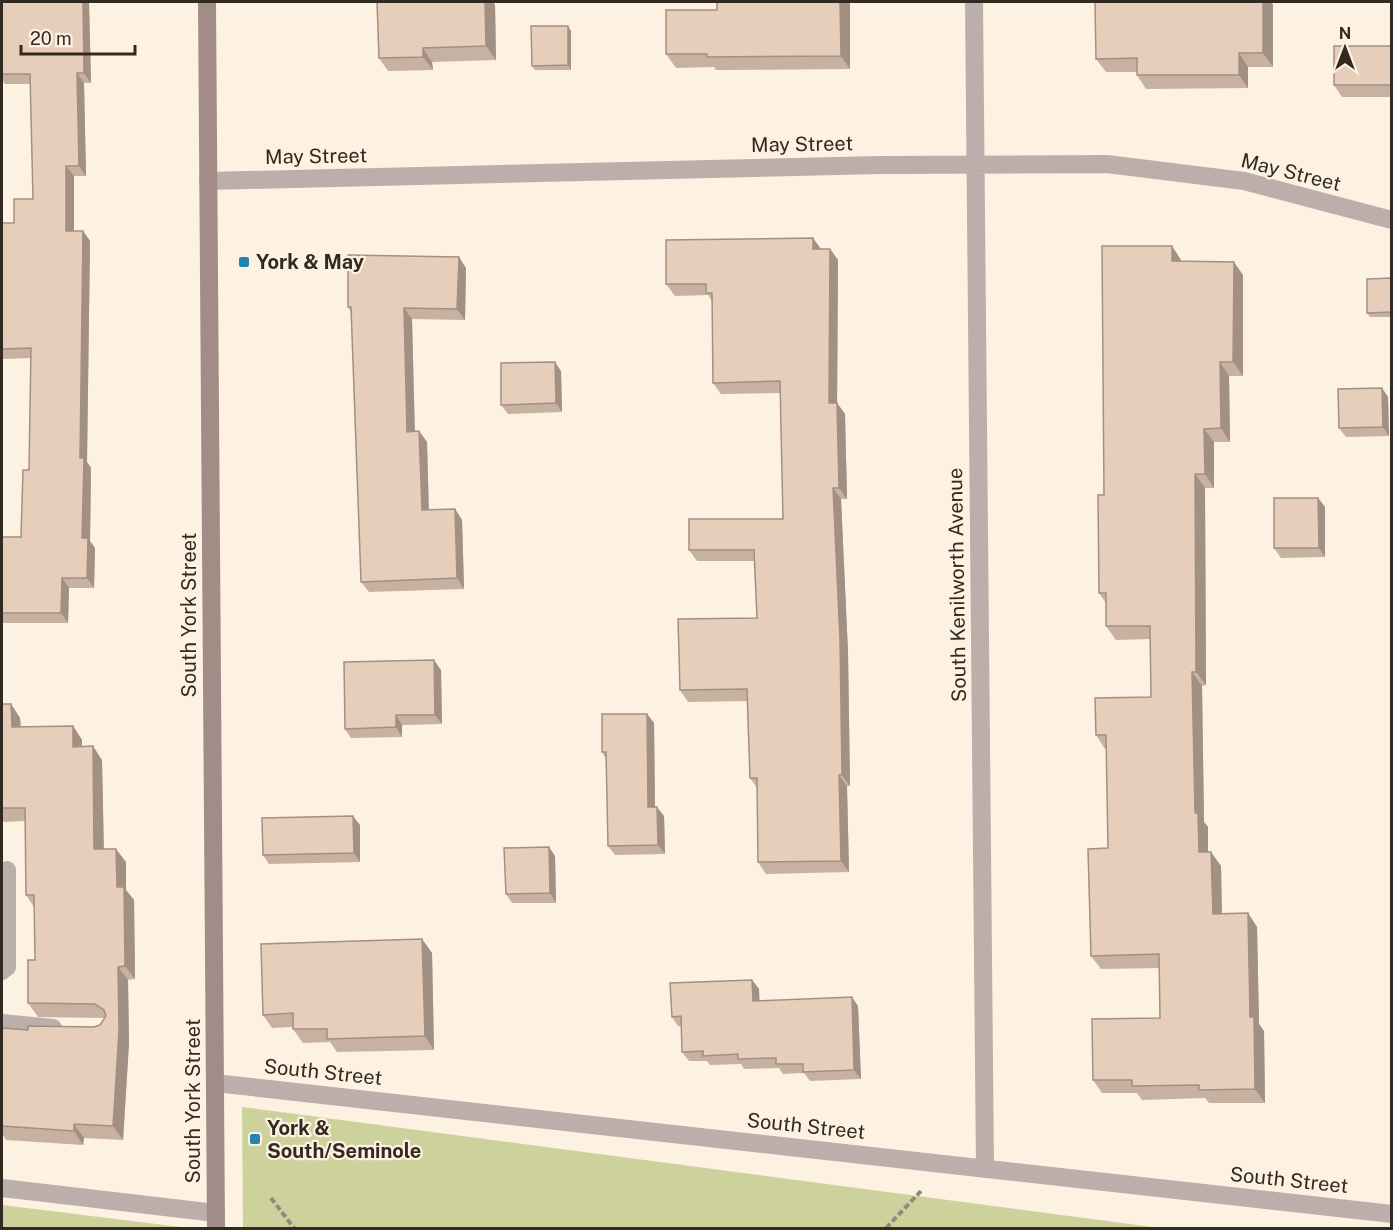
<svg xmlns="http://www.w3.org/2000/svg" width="1393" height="1230" font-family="'Public Sans',sans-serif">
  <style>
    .green { fill: #cdd29c }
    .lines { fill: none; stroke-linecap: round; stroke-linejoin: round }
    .path { stroke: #93897d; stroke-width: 4; stroke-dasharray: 6 3; stroke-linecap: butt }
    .service { stroke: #bcaeaa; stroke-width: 18 }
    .minor { stroke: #bcaeaa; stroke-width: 18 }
    .secondary { stroke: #a18c87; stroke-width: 18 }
    .wall { fill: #c7b1a0 }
    .shaded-wall { fill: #a29082 }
    .building { fill: #e7ceba; stroke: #a29082; stroke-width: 1.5 }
    .poi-dot { fill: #2185af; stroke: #fdf1e2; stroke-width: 2 }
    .labels { text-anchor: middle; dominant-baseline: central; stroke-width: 4.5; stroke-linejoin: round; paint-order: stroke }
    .street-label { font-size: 20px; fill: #322a21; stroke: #fdf1e2 }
    .poi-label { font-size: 20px; font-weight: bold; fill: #322a21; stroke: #fdf1e2; text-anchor: start }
  </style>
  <rect width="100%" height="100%" fill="#fdf1e2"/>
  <path class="green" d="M 242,1107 L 1160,1228 L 243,1228 Z
    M 2,1205 L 189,1228 L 191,1228 L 2,1228 Z"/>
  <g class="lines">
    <path class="path" d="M 271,1198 L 294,1228
      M 886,1228 L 921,1191"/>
    <path class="service" d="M 2,971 L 7,967 L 7,870
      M 2,1023 L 53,1028"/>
    <path class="minor" d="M 974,2 L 985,1169
      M 208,181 L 881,165 L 1107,164 L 1244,181 L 1392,220
      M 215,1083 L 1392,1214
      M 2,1188 L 216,1213"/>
    <path class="secondary" d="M 207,2 L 216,1228"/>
  </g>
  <path class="wall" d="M 2,2 L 89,2 L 91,83 L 84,83 L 86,176 L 74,176 L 74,231 L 83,231 L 90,241 L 87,462 L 91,468 L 90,541 L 95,548 L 94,588 L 69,588 L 68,623 L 2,623 L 2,537 L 21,537 L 29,470 L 31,358 L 2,359 L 2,223 L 14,223 L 33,199 L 30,84 L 5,84 L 2,80 Z
    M 377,2 L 493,2 L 495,5 L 496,60 L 432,62 L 433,70 L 388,71 L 379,58 Z
    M 717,2 L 850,2 L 850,69 L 716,70 L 714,67 L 676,68 L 666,54 L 717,10 Z
    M 1095,2 L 1271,2 L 1273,5 L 1273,67 L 1248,67 L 1248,88 L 1146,89 L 1137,75 L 1137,72 L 1106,72 L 1096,59 Z
    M 571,31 L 571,70 L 535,70 L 532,66 Z
    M 1392,46 L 1392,97 L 1342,97 L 1334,85 Z
    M 1172,246 L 1181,261 L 1243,275 L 1243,376 L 1229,376 L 1230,442 L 1214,442 L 1214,488 L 1205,488 L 1206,685 L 1202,686 L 1204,822 L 1208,827 L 1208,852 L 1221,866 L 1222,914 L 1248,913 L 1257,927 L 1259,1024 L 1264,1031 L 1265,1103 L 1209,1103 L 1205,1098 L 1142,1100 L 1137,1093 L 1102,1093 L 1093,1080 L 1160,1018 L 1159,968 L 1101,969 L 1091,956 L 1108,848 L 1106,749 L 1105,749 L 1096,735 L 1151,697 L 1150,639 L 1116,640 L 1106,626 L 1106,603 L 1099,593 L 1104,495 Z
    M 821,249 L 830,249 L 838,260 L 837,403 L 845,414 L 847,499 L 841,499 L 848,652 L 850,786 L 847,786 L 849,872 L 766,874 L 758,862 L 757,788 L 750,778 L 747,701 L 688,702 L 680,690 L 757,618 L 755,561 L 697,561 L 689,550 L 783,519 L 780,393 L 721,394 L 713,383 L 712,301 L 708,295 L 675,296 L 666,284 Z
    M 466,268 L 465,320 L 412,319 L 415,432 L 419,431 L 427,442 L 429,510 L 455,509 L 462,520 L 464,589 L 369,592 L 361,582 L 351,312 L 348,307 Z
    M 1392,278 L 1392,317 L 1370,317 L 1367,313 Z
    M 561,371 L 562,412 L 508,414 L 501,405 Z
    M 1382,388 L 1388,397 L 1389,436 L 1346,437 L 1339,428 Z
    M 1318,498 L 1325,507 L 1325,557 L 1281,558 L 1274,548 Z
    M 441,670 L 442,724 L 402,725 L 402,737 L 351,738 L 345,729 Z
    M 2,704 L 11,704 L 20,718 L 21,727 L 73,726 L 82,740 L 82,746 L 102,760 L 104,849 L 126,862 L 126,890 L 134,900 L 135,979 L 128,980 L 129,1043 L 123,1140 L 84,1138 L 83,1145 L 6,1140 L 2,1133 L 2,1028 L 28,1030 L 94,1027 L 100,1025 L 105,1018 L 38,1017 L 28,1003 L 35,960 L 34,907 L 26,895 L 25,821 L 4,822 L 2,818 Z
    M 647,714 L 654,723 L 655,807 L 664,816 L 665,854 L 615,855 L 608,846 L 606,759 L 602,752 Z
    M 360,825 L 360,862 L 269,864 L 263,855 Z
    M 555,856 L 556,903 L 512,903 L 506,894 Z
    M 422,939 L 432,953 L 434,1050 L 337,1052 L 330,1042 L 303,1043 L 293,1029 L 293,1027 L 272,1028 L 263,1015 Z
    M 752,980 L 759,989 L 759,1000 L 858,1006 L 861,1079 L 810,1081 L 804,1073 L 783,1074 L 779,1068 L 744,1069 L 741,1064 L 710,1065 L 707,1061 L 689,1061 L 682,1052 L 681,1026 L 678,1026 L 672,1017 Z"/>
  <path class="shaded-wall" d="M 83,2 L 89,2 L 91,83 L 84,73 Z
    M 485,2 L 493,2 L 495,5 L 496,60 L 486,46 Z
    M 840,2 L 850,2 L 850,69 L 841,56 Z
    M 1263,2 L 1271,2 L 1273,5 L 1273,67 L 1263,53 Z
    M 568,26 L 571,31 L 571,70 L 568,65 Z
    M 423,48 L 432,62 L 433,70 L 423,57 Z
    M 1239,53 L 1248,67 L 1248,88 L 1239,75 Z
    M 77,73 L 84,83 L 86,176 L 79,166 Z
    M 66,166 L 74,176 L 74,241 L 66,231 Z
    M 83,231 L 90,241 L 87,462 L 91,468 L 90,541 L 95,548 L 94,588 L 87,578 L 82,538 L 80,458 Z
    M 813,238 L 821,249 L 813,249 Z
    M 1172,246 L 1181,260 L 1181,274 L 1172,261 Z
    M 830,249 L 838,260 L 837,415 L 829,403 Z
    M 459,257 L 466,268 L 465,320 L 457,309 Z
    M 1234,262 L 1243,275 L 1243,376 L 1233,362 Z
    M 404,308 L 412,319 L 415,443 L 407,432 Z
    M 555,362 L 561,371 L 562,412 L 556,403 Z
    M 1220,362 L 1229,376 L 1230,442 L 1221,428 Z
    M 1382,388 L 1388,397 L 1389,436 L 1383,427 Z
    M 837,403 L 845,414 L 847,499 L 839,488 Z
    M 1204,429 L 1214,442 L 1214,488 L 1205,474 Z
    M 419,431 L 427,442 L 429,521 L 422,510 Z
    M 1195,474 L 1205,488 L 1206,685 L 1196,672 Z
    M 833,488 L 841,499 L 848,652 L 850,786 L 842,775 Z
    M 1318,498 L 1325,507 L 1325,557 L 1319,548 Z
    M 455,509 L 462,520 L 464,589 L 457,578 Z
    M 62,578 L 69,588 L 68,623 L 61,613 Z
    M 434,660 L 441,670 L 442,724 L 435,715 Z
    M 1192,672 L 1202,686 L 1204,822 L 1208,827 L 1208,866 L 1199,852 L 1195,813 Z
    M 11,704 L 20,718 L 21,741 L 12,727 Z
    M 647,714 L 654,723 L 655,816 L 648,807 Z
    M 396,715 L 402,725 L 402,737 L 396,727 Z
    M 73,726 L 82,740 L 82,760 L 73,747 Z
    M 93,746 L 102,760 L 104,862 L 94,849 Z
    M 839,775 L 847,786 L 849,872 L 841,861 Z
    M 657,807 L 664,816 L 665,854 L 658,845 Z
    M 353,816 L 360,825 L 360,862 L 354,853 Z
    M 549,847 L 555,856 L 556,903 L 550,893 Z
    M 116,849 L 126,862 L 126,890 L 134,900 L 135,979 L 125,966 L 117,887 Z
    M 1211,852 L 1221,866 L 1222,927 L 1213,914 Z
    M 1248,913 L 1257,927 L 1259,1024 L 1264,1031 L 1265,1103 L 1255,1089 L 1250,1017 Z
    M 422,939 L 432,953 L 434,1050 L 425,1036 Z
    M 118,967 L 128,980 L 129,1043 L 123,1140 L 113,1126 Z
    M 752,980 L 759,989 L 760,1010 L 753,1001 Z
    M 852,997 L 858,1006 L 861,1079 L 854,1070 Z
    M 74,1124 L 84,1138 L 83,1145 L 74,1131 Z"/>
  <path class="building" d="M 2,2 L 83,2 L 84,73 L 77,73 L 79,166 L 66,166 L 66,231 L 83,231 L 80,458 L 84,458 L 82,538 L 88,538 L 87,578 L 62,578 L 61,613 L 2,613 L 2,537 L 21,537 L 23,470 L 29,470 L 31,348 L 2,349 L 2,223 L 14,223 L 14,199 L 33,199 L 30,74 L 2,74 Z
    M 377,2 L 485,2 L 486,46 L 423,48 L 423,57 L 379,58 Z
    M 717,2 L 840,2 L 841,56 L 707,57 L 707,54 L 666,54 L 666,10 L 717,10 Z
    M 1095,2 L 1263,2 L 1263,53 L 1239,53 L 1239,75 L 1137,75 L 1137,58 L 1096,59 Z
    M 531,26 L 568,26 L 568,65 L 532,66 Z
    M 1334,46 L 1392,46 L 1392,85 L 1334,85 Z
    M 813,238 L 813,249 L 830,249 L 829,403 L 837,403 L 839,488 L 833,488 L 840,640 L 842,775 L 839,775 L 841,861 L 758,862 L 757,778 L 750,778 L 747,689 L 680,690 L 678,619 L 757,618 L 754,550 L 689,550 L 689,519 L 783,519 L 780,381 L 713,383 L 712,293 L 706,293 L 706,284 L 666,284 L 666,240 Z
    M 1102,246 L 1172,246 L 1172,261 L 1234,262 L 1233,362 L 1220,362 L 1221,428 L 1204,429 L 1205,474 L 1195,474 L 1196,672 L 1192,672 L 1195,813 L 1198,813 L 1199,852 L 1211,852 L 1213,914 L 1248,913 L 1250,1017 L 1254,1017 L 1255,1089 L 1199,1090 L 1199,1085 L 1132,1086 L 1132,1080 L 1093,1080 L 1092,1019 L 1160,1018 L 1159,954 L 1091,956 L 1088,849 L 1108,848 L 1106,735 L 1096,735 L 1095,698 L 1151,697 L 1150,626 L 1106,626 L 1106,593 L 1099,593 L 1098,495 L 1104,495 Z
    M 348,255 L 459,257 L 457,309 L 404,308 L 407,432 L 419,431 L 422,510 L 455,509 L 457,578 L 361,582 L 351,307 L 348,307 Z
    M 1392,278 L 1392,312 L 1367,313 L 1367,279 Z
    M 555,362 L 556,403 L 501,405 L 501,363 Z
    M 1382,388 L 1383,427 L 1339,428 L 1338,389 Z
    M 1274,498 L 1318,498 L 1319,548 L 1274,548 Z
    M 434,660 L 435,715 L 396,715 L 396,727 L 345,729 L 344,662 Z
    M 2,704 L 11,704 L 12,727 L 73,726 L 73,747 L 93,746 L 94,849 L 116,849 L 117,887 L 124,887 L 125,966 L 118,967 L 119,1030 L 113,1126 L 74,1124 L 74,1131 L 2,1126 L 2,1028 L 28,1030 L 28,1026 L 94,1027 L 100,1025 L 106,1016 L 104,1010 L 95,1004 L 28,1003 L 28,960 L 35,960 L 34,895 L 26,895 L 25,808 L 2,808 Z
    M 602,714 L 647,714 L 648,807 L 657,807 L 658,845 L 608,846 L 606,752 L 602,752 Z
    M 353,816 L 354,853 L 263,855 L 262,818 Z
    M 549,847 L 550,893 L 506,894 L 504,848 Z
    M 422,939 L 425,1036 L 327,1039 L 327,1029 L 293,1029 L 293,1013 L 263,1015 L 261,944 Z
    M 752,980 L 753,1001 L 852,997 L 854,1070 L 803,1072 L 803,1064 L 776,1064 L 776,1058 L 738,1059 L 738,1054 L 703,1056 L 703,1051 L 682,1052 L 681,1016 L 672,1017 L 670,983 Z"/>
  <g class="poi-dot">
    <rect x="238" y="256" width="12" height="12" rx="3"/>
    <rect x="249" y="1133" width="12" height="12" rx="3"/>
  </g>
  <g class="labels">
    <g class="street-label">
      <text transform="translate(802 144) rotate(-1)">May Street</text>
      <text transform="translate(316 156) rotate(-1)">May Street</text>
      <text transform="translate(1291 172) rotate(14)">May Street</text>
      <text transform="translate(957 585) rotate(-91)">South Kenilworth Avenue</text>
      <text transform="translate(189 615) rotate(-90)">South York Street</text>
      <text transform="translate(323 1072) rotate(6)">South Street</text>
      <text transform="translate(193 1101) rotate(-90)">South York Street</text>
      <text transform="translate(806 1126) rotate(6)">South Street</text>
      <text transform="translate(1289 1180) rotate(6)">South Street</text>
    </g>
    <g class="poi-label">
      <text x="256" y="262">York &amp; May</text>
      <text x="267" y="1128">York &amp;<tspan x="267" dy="23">South/Seminole</tspan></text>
    </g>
  </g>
  <rect width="1393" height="1230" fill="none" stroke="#322a21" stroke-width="6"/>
  <g transform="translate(1345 48)" stroke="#fdf1e2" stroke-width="4.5" paint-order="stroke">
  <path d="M0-4.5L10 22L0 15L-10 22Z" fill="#322a21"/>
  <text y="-9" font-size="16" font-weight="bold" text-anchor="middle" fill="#322a21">N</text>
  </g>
  <path d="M21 45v9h114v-9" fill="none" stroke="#322a21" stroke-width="3"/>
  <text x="30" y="45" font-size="18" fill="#322a21" stroke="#fdf1e2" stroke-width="4.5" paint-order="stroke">20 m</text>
</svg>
